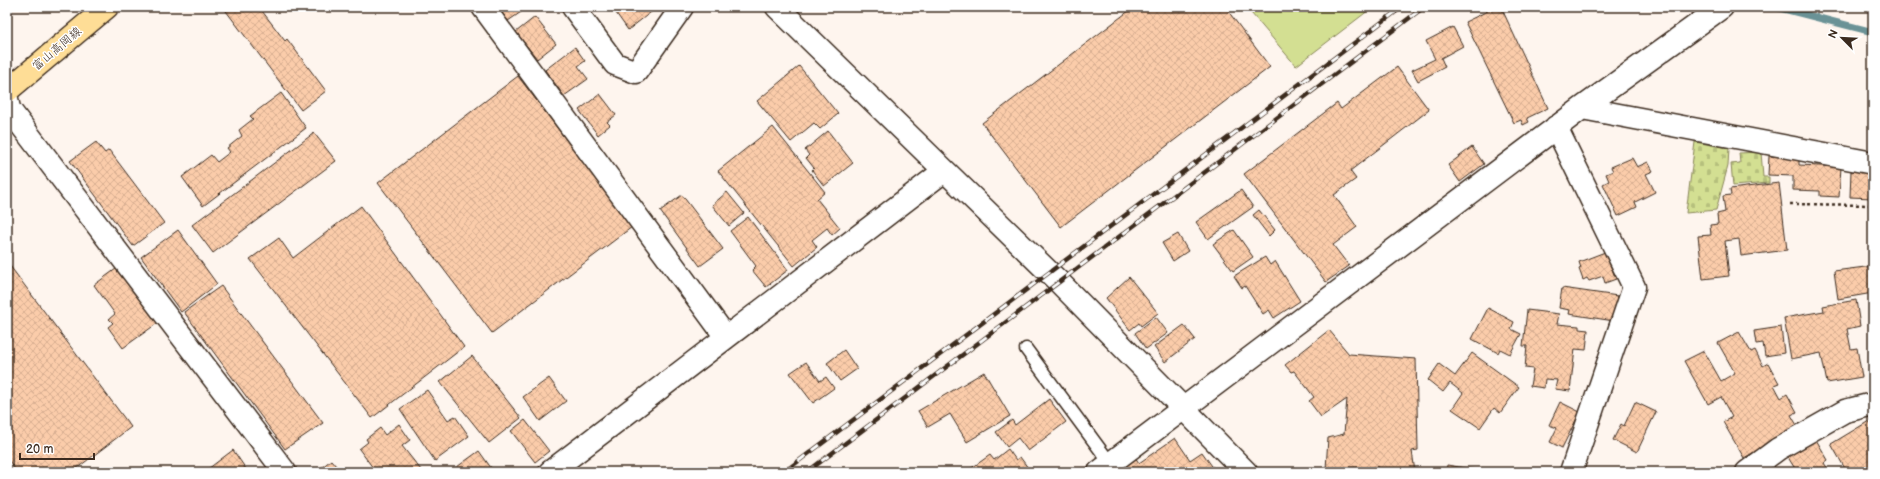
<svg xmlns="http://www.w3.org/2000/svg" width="1880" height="479" font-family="'Balsamiq Sans','Klee One',sans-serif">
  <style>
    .grass { fill: #d3df92; stroke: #878458 }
    .cemetery { fill: url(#cemetery-stones); stroke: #878458 }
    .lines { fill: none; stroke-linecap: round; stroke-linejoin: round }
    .stream { stroke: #6a9296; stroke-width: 7 }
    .building { fill: url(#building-cross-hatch); stroke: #3b2a1e }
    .lane-casing { stroke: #3b2a1e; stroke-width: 15 }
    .street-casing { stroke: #3b2a1e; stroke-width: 25 }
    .secondary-casing { stroke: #3b2a1e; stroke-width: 25 }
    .primary-casing { stroke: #3b2a1e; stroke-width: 25 }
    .path { stroke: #3b2a1e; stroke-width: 2.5; stroke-dasharray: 3 3; stroke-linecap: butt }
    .lane { stroke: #fff; stroke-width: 12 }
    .street { stroke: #fff; stroke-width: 22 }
    .secondary { stroke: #fff; stroke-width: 22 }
    .primary { stroke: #fedd96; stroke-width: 22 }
    .rail-casing { stroke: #3b2a1e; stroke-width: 4.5 }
    .rail { stroke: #fff; stroke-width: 3; stroke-dasharray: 9; stroke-linecap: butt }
    .labels { text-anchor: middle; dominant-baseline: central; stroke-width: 3; stroke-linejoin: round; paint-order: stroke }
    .street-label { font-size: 12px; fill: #3b2a1e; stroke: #fff }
  </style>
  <defs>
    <pattern id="cemetery-stones" width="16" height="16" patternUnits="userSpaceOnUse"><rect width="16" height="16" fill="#d3df92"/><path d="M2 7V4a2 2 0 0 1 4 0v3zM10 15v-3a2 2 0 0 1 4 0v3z" fill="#b6c07d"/></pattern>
    <pattern id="building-cross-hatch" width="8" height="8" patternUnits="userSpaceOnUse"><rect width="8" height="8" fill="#fbccaa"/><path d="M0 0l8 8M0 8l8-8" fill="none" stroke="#d8af92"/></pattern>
  </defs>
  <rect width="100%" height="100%" fill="#fef5ee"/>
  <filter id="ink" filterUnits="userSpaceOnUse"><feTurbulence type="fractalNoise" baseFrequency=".025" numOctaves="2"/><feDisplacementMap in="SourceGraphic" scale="8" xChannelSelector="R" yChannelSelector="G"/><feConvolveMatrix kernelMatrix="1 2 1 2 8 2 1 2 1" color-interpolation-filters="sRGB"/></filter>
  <g filter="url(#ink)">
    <path class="grass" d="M 1246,7 L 1373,7 L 1296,66 Z"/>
    <path class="cemetery" d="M 1695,142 L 1729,148 L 1728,166 L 1716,210 L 1686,213 Z
      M 1761,152 L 1763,177 L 1769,177 L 1769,183 L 1733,186 L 1731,164 L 1740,163 L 1739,153 Z"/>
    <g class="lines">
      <path class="stream" d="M 1776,7 L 1873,32"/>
    </g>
    <path class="building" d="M 223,7 L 259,7 L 285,41 L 287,39 L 326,91 L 301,110 Z
      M 498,7 L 526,7 L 527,8 L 508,21 Z
      M 624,7 L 654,7 L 655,9 L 628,30 L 616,13 Z
      M 1134,7 L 1225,7 L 1270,67 L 1061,227 L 982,123 Z
      M 1496,7 L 1501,7 L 1548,108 L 1527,118 L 1529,122 L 1523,125 L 1521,120 L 1514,123 L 1465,22 Z
      M 535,17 L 556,44 L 537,59 L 516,32 Z
      M 1453,27 L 1463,46 L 1441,58 L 1445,67 L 1418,81 L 1412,70 L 1435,59 L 1426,41 Z
      M 575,47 L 585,61 L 578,66 L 588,79 L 564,96 L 545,70 Z
      M 799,66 L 838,114 L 820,129 L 814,123 L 791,142 L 757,101 Z
      M 1397,67 L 1429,110 L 1350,171 L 1356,179 L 1334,195 L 1357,227 L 1333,245 L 1349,266 L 1326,282 L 1244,174 L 1337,103 L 1341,109 Z
      M 518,76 L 632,227 L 492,333 L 378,183 Z
      M 281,93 L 306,128 L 203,206 L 182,177 L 211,155 L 217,162 L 230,152 L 227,148 L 242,136 L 239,130 L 253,119 L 250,116 Z
      M 600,94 L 616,115 L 607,122 L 610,125 L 598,135 L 579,110 Z
      M 773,127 L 825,192 L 817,199 L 840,228 L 832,235 L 827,228 L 812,240 L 817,247 L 794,266 L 718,171 Z
      M 828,131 L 853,163 L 824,186 L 812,170 L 814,168 L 806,158 L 809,155 L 805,150 Z
      M 314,133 L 336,161 L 213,253 L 192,225 Z
      M 96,142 L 105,153 L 109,150 L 164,223 L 133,246 L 70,161 Z
      M 1472,147 L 1484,164 L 1460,182 L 1448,165 Z
      M 1769,156 L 1799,158 L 1799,165 L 1841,167 L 1839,197 L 1820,196 L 1820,191 L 1793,190 L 1793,176 L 1768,175 Z
      M 1632,158 L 1637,167 L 1648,162 L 1653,171 L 1646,174 L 1655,192 L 1635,202 L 1637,207 L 1618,216 L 1603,184 L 1609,181 L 1606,174 L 1613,171 L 1611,167 Z
      M 1851,171 L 1873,172 L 1872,198 L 1850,197 Z
      M 1779,183 L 1787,250 L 1741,256 L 1739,239 L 1725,241 L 1729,276 L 1703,279 L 1698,236 L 1711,235 L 1710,225 L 1718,224 L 1717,214 L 1725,212 L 1723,196 L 1731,195 L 1730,189 Z
      M 1241,190 L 1253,207 L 1208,239 L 1196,222 Z
      M 727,192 L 744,213 L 729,226 L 712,205 Z
      M 682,195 L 723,249 L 700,266 L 660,211 Z
      M 361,206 L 464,347 L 372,418 L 250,259 L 279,238 L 293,258 Z
      M 1259,210 L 1275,230 L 1269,236 L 1253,215 Z
      M 748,217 L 788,270 L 766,287 L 752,270 L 756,266 L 730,231 Z
      M 178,230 L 217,284 L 181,312 L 141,257 Z
      M 1234,230 L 1253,257 L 1233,271 L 1213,244 Z
      M 1178,234 L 1188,251 L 1173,261 L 1162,243 Z
      M 1605,252 L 1616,279 L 1605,283 L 1603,276 L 1589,281 L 1587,278 L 1583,280 L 1579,269 L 1581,268 L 1579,262 Z
      M 1265,257 L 1270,265 L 1275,261 L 1300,301 L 1274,318 L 1269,310 L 1263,314 L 1245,286 L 1242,288 L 1234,276 Z
      M 7,262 L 131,427 L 72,472 L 17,472 L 7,458 Z
      M 120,266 L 159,322 L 123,348 L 108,327 L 113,323 L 109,319 L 115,314 L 94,285 Z
      M 1873,266 L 1873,293 L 1838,299 L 1834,271 Z
      M 1129,277 L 1158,313 L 1141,326 L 1139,323 L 1130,330 L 1106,298 Z
      M 221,286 L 323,423 L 285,449 L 184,312 Z
      M 1562,288 L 1618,296 L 1614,321 L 1569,314 L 1570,310 L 1559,308 Z
      M 1856,300 L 1860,326 L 1847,329 L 1851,349 L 1857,348 L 1862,377 L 1827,383 L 1821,353 L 1791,359 L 1784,318 L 1824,311 L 1823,306 Z
      M 1488,308 L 1514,322 L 1511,329 L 1521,334 L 1510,354 L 1500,349 L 1498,353 L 1472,339 Z
      M 1527,310 L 1559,314 L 1557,324 L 1579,326 L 1579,329 L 1588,330 L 1586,350 L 1575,349 L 1570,391 L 1555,389 L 1557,380 L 1545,379 L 1544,388 L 1530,386 L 1533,369 L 1525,368 L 1527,346 L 1523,346 Z
      M 1156,317 L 1168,333 L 1146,349 L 1135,333 Z
      M 1184,325 L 1195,339 L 1165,362 L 1154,347 Z
      M 1781,327 L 1784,353 L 1765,356 L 1763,343 L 1756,344 L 1754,331 Z
      M 1329,330 L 1349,354 L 1416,359 L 1418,450 L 1412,451 L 1415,472 L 1379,472 L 1379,467 L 1326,469 L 1328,438 L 1344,434 L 1347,399 L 1321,417 L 1309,401 L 1314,397 L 1294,371 L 1291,372 L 1285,365 Z
      M 1739,332 L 1751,352 L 1755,350 L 1763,366 L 1768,363 L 1779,383 L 1774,385 L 1781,398 L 1787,394 L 1797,412 L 1791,415 L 1798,427 L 1744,458 L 1723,422 L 1732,417 L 1721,397 L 1708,404 L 1684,361 L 1704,351 L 1721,381 L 1735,373 L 1718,343 Z
      M 844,350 L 857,369 L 840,381 L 827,363 Z
      M 1472,353 L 1519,387 L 1500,413 L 1494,408 L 1480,428 L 1452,409 L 1463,393 L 1450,383 L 1443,392 L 1428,380 L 1439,364 L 1455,376 Z
      M 472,356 L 521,418 L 489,443 L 440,382 Z
      M 806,362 L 820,381 L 826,377 L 834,388 L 813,403 L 790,373 Z
      M 984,372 L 1010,416 L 967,442 L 950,414 L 928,427 L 918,411 Z
      M 549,378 L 566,401 L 540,421 L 523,397 Z
      M 427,390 L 448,420 L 455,416 L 469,436 L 435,461 L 400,409 Z
      M 1049,399 L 1066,422 L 1028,451 L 1018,438 L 1007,447 L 996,432 L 1012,420 L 1015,425 Z
      M 1560,402 L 1580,412 L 1562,448 L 1550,442 L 1557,428 L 1549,425 Z
      M 1635,402 L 1656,412 L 1637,452 L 1613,440 L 1621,424 L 1624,426 Z
      M 525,420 L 549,451 L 535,462 L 511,431 Z
      M 1869,421 L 1873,428 L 1873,472 L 1847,472 L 1831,444 Z
      M 399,424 L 410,440 L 402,446 L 421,470 L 419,472 L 376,472 L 359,449 L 368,442 L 366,439 L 380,428 L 385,435 Z
      M 1175,438 L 1190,460 L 1202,452 L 1214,469 L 1210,472 L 1128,472 L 1123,465 L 1135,457 L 1139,463 Z
      M 1815,438 L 1828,460 L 1824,463 L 1830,472 L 1797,472 L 1786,454 Z
      M 1008,449 L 1016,460 L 1020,457 L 1031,472 L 966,472 L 990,455 L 994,460 Z
      M 233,450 L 248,472 L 204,472 Z
      M 479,451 L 494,472 L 450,472 Z
      M 331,460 L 341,472 L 316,472 Z
      M 1447,465 L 1477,470 L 1477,472 L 1446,472 Z"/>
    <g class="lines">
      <g class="lane-casing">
        <path id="lane" d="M 1026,349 L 1110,463"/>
      </g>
      <g class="street-casing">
        <path id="street" d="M 483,7 L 726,337
          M 573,7 L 615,64 L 636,72 L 682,7
          M 7,99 L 9,109 L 285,472
          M 1582,108 L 1873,163
          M 1556,127 L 1634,287 L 1571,472
          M 550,472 L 944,171
          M 1099,472 L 1582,108 L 1722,7
          M 1747,472 L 1778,449 L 1845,411 L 1873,404"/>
      </g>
      <g class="secondary-casing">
        <path id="secondary" d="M 777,7 L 1059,282 L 1246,472"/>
      </g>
      <g class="primary-casing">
        <path id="primary" d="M 7,91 L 107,7"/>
      </g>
      <path class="path" d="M 1790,204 L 1873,205"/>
      <use href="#lane" class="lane"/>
      <use href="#street" class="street"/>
      <use href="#secondary" class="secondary"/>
      <use href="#primary" class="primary"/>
      <g class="rail-casing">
        <path id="rail" d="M 784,472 L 1402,7
          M 807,472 L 1424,7"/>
      </g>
      <use href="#rail" class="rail"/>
    </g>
  </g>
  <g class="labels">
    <g class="street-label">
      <text transform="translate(57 49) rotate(-40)">富山高岡線</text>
    </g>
  </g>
  <rect width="1880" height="479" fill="none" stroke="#fff" stroke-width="24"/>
  <rect x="12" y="12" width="1856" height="455" fill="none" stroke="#3b2a1e" stroke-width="1.5" filter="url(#ink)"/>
  <g transform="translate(1842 38) rotate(294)" stroke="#ffffff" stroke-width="3" paint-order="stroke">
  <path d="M0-3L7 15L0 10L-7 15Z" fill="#3b2a1e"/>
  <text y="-6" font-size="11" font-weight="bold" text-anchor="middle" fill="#3b2a1e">N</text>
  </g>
  <path d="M20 453v6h74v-6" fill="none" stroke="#3b2a1e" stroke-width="2"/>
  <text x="26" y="453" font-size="12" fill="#3b2a1e" stroke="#ffffff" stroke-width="3" paint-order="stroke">20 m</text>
</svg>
